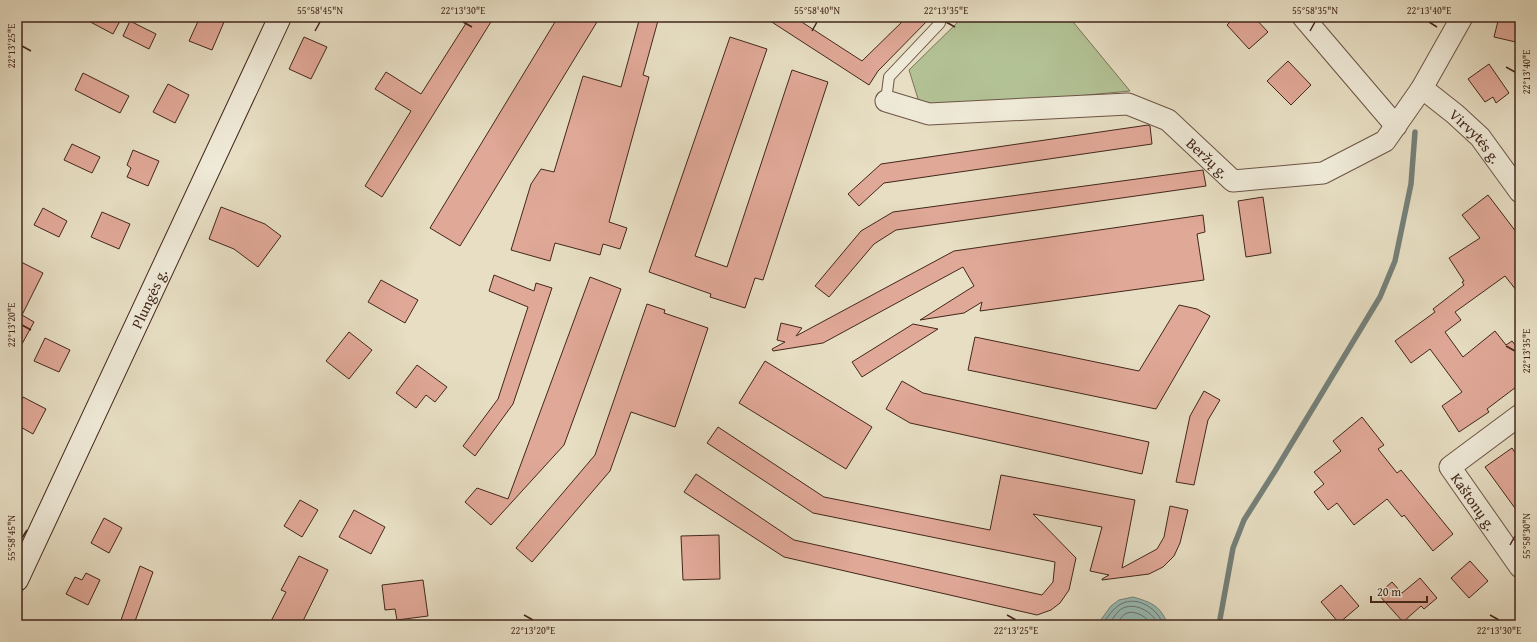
<svg xmlns="http://www.w3.org/2000/svg" width="1537" height="642" font-family="'Gentium Book Plus',serif">
  <style>
    .green { fill: #b3c295; stroke: #7b7458 }
    .water { fill: #97bcb7; stroke: #758079 }
    .lines { fill: none; stroke-linecap: round; stroke-linejoin: round }
    .shore { stroke: #6d726a; stroke-width: 1 }
    .stream { stroke: #758079; stroke-width: 5.5 }
    .building { fill: #e0a897; stroke: #43271c }
    .lane-casing { stroke: #6c5546; stroke-width: 12 }
    .street-casing { stroke: #6c5546; stroke-width: 23 }
    .secondary-casing { stroke: #43271c; stroke-width: 24 }
    .lane { stroke: #efead8; stroke-width: 10 }
    .street { stroke: #efead8; stroke-width: 21 }
    .secondary { stroke: #efead8; stroke-width: 22 }
    .ticks { fill: none; stroke: #43271c; stroke-width: 1.5 }
    .labels { text-anchor: middle; dominant-baseline: central; stroke-width: 3.5; stroke-linejoin: round; paint-order: stroke }
    .street-label { font-size: 15px; fill: #43271c; stroke: #efead8 }
    .neatline { fill: none; stroke: #43271c; stroke-width: 1.5 }
    .ticks-label { font-size: 10px; text-anchor: middle; fill: #43271c }
  </style>
  <rect width="100%" height="100%" fill="#e7dec3"/>
  <filter id="stains"><feTurbulence type="fractalNoise" baseFrequency=".005" numOctaves="4"/><feColorMatrix values="0 0 0 0 .2 0 0 0 0 .09 0 0 0 0 .02 0 0 0 .5 -.17"/></filter>
  <radialGradient id="worn" r=".72"><stop offset=".6" stop-color="#630" stop-opacity="0"/><stop offset="1" stop-color="#630" stop-opacity=".3"/></radialGradient>
  <path class="green" d="M 963,17 L 1069,17 L 1130,91 L 958,107 L 919,102 L 909,70 Z"/>
  <path class="water" d="M 1133,597 C 1150,602 1160,605 1167,623 L 1165,625 L 1097,625 L 1111,606 L 1119,600 Z"/>
  <g class="lines">
    <path class="shore" d="M 1102,625 C 1107,618 1113,608 1121,604 C 1137,595 1159,609 1163,625
      M 1108,625 C 1112,620 1117,611 1123,608 C 1137,602 1154,613 1158,625
      M 1116,625 C 1119,621 1122,615 1127,613 C 1135,610 1148,617 1151,625"/>
    <path class="stream" d="M 1220,619 L 1233,548 L 1244,520 L 1275,471 L 1380,297 L 1395,261 L 1411,184 L 1415,132"/>
  </g>
  <path class="building" d="M 81,17 L 112,17 L 120,21 L 113,34 Z
    M 200,17 L 211,17 L 224,22 L 212,50 L 189,41 Z
    M 470,17 L 494,17 L 382,197 L 365,186 L 411,111 L 375,89 L 386,72 L 421,94 Z
    M 558,17 L 600,17 L 460,246 L 430,228 Z
    M 640,17 L 659,17 L 643,75 L 649,77 L 609,222 L 627,228 L 620,249 L 603,244 L 600,255 L 555,243 L 550,261 L 511,250 L 531,184 L 541,169 L 554,172 L 583,76 L 621,87 Z
    M 764,17 L 794,17 L 862,61 L 907,17 L 931,17 L 878,71 L 869,85 Z
    M 1235,17 L 1254,17 L 1268,32 L 1249,49 L 1227,25 Z
    M 1499,17 L 1520,17 L 1520,43 L 1494,37 Z
    M 130,21 L 156,34 L 149,49 L 123,36 Z
    M 304,37 L 327,47 L 311,79 L 289,69 Z
    M 730,37 L 767,49 L 695,256 L 727,267 L 792,70 L 828,82 L 763,280 L 755,278 L 745,308 L 710,297 L 711,294 L 649,272 Z
    M 1288,61 L 1311,85 L 1291,105 L 1267,81 Z
    M 1489,64 L 1509,93 L 1496,103 L 1493,97 L 1485,102 L 1468,79 Z
    M 83,73 L 129,96 L 120,113 L 75,90 Z
    M 168,84 L 189,95 L 175,123 L 153,112 Z
    M 1148,125 L 1150,126 L 1152,144 L 884,183 L 859,206 L 848,194 L 881,164 Z
    M 72,144 L 100,157 L 92,173 L 64,160 Z
    M 133,150 L 159,161 L 148,186 L 127,177 L 131,168 L 127,165 Z
    M 1203,170 L 1206,186 L 896,230 L 874,244 L 829,297 L 815,286 L 861,231 L 893,212 Z
    M 1488,195 L 1520,237 L 1520,295 L 1505,276 L 1455,312 L 1461,320 L 1445,332 L 1463,357 L 1495,331 L 1506,345 L 1512,341 L 1520,351 L 1520,384 L 1487,409 L 1489,412 L 1459,432 L 1442,406 L 1462,392 L 1430,349 L 1411,363 L 1395,341 L 1435,312 L 1433,309 L 1464,285 L 1462,282 L 1464,281 L 1449,258 L 1480,238 L 1462,215 Z
    M 1263,197 L 1271,253 L 1246,257 L 1238,201 Z
    M 221,207 L 265,224 L 281,236 L 258,267 L 234,249 L 209,239 Z
    M 43,208 L 67,221 L 59,237 L 34,225 Z
    M 102,212 L 130,224 L 119,249 L 91,237 Z
    M 1203,215 L 1205,232 L 1197,234 L 1204,280 L 980,311 L 982,302 L 964,313 L 920,320 L 974,286 L 963,267 L 823,343 L 773,351 L 772,349 L 785,342 L 777,340 L 781,323 L 802,328 L 796,336 L 954,251 Z
    M 17,260 L 43,273 L 22,315 L 34,322 L 17,353 Z
    M 494,275 L 534,291 L 536,283 L 552,288 L 513,404 L 475,456 L 463,446 L 498,399 L 528,307 L 489,291 Z
    M 590,277 L 621,289 L 564,445 L 491,525 L 465,502 L 477,488 L 508,499 Z
    M 381,280 L 418,300 L 405,323 L 368,302 Z
    M 647,304 L 665,310 L 664,313 L 708,328 L 675,427 L 631,412 L 610,471 L 532,562 L 516,548 L 595,455 Z
    M 1179,305 L 1197,309 L 1210,316 L 1156,409 L 968,370 L 975,337 L 1139,371 Z
    M 913,324 L 938,329 L 862,377 L 852,362 Z
    M 349,332 L 372,350 L 349,379 L 326,361 Z
    M 45,338 L 70,350 L 59,372 L 34,361 Z
    M 765,361 L 872,427 L 846,469 L 739,403 Z
    M 417,365 L 447,387 L 435,402 L 426,395 L 416,408 L 396,393 Z
    M 902,381 L 923,393 L 1149,442 L 1142,474 L 910,423 L 886,409 Z
    M 1204,391 L 1220,400 L 1208,420 L 1194,485 L 1176,482 L 1190,416 Z
    M 23,397 L 46,409 L 33,434 L 17,425 L 17,409 Z
    M 1362,417 L 1384,445 L 1378,449 L 1397,473 L 1401,470 L 1453,534 L 1433,551 L 1404,515 L 1402,517 L 1387,499 L 1354,525 L 1337,503 L 1328,510 L 1314,492 L 1324,484 L 1314,472 L 1341,451 L 1333,441 Z
    M 718,427 L 824,497 L 990,530 L 1001,475 L 1135,500 L 1122,568 L 1157,549 L 1164,537 L 1170,506 L 1188,510 L 1180,543 L 1174,556 L 1163,567 L 1149,574 L 1102,580 L 1102,579 L 1109,575 L 1090,571 L 1102,527 L 1033,514 L 1076,558 L 1069,590 L 1060,603 L 1051,610 L 1037,615 L 784,557 L 684,492 L 696,474 L 794,540 L 1042,595 L 1053,582 L 1055,562 L 813,513 L 707,443 Z
    M 1512,448 L 1520,460 L 1520,515 L 1485,467 Z
    M 300,500 L 318,510 L 302,537 L 284,526 Z
    M 354,510 L 385,527 L 371,554 L 339,537 Z
    M 104,518 L 122,528 L 109,553 L 91,543 Z
    M 719,535 L 720,579 L 683,580 L 681,536 Z
    M 299,556 L 328,570 L 301,625 L 269,625 L 286,592 L 281,590 Z
    M 1470,561 L 1488,581 L 1469,598 L 1451,578 Z
    M 140,566 L 153,572 L 134,624 L 121,620 Z
    M 86,573 L 100,580 L 88,605 L 66,594 L 75,577 L 82,580 Z
    M 1420,578 L 1437,598 L 1424,609 L 1421,606 L 1403,622 L 1378,594 L 1392,582 L 1402,593 Z
    M 423,580 L 428,616 L 397,620 L 395,609 L 385,610 L 382,585 Z
    M 1341,585 L 1359,606 L 1339,623 L 1321,602 Z"/>
  <g class="lines">
    <g class="lane-casing">
      <path id="lane" d="M 886,101 L 889,77 L 940,23"/>
    </g>
    <g class="street-casing">
      <g id="street">
        <path d="M 1303,17 L 1396,126"/>
        <path id="s1" d="M 1422,88 L 1455,114 L 1480,137 L 1520,192"/>
        <path id="s2" d="M 886,101 L 929,114 L 1128,104 L 1168,120 L 1233,181 L 1323,173 L 1385,141 L 1422,88 L 1462,17"/>
        <path id="s3" d="M 1520,415 L 1450,467 L 1520,567"/>
      </g>
    </g>
    <g class="secondary-casing">
      <g id="secondary">
        <path id="s4" d="M 17,580 L 280,17"/>
      </g>
    </g>
    <use href="#lane" class="lane"/>
    <use href="#street" class="street"/>
    <use href="#secondary" class="secondary"/>
  </g>
  <path class="ticks" d="M 463,22 L 472,27M 946,22 L 955,27M 1429,22 L 1437,27M 315,31 L 320,22M 812,31 L 817,22M 1310,31 L 1315,22M 22,46 L 31,51M 1506,67 L 1515,72M 22,325 L 31,330M 1506,346 L 1515,351M 22,538 L 27,530M 1510,545 L 1515,536M 524,615 L 533,620M 1007,615 L 1016,620M 1490,615 L 1499,620"/>
  <g class="labels">
    <g class="street-label">
      <text stroke="none"><textPath href="#s1" startOffset="72">Virvytės g.</textPath></text>
      <text stroke="none"><textPath href="#s2" startOffset="342">Beržų g.</textPath></text>
      <text stroke="none"><textPath href="#s4" startOffset="311">Plungės g.</textPath></text>
      <text stroke="none"><textPath href="#s3" startOffset="129">Kaštonų g.</textPath></text>
    </g>
  </g>
  <rect width="1537" height="642" fill="none" stroke="#e7dec3" stroke-width="44"/>
  <path d="M1371 596v6h56v-6" fill="none" stroke="#43271c" stroke-width="2"/>
  <text x="1377" y="596" font-size="12" fill="#43271c" stroke="#efead8" stroke-width="3" paint-order="stroke">20 m</text>
  <rect x="22" y="22" width="1493" height="598" class="neatline"/>
  <g class="ticks-label">
    <text x="320" y="14">55°58'45"N</text>
    <text x="463" y="14">22°13'30"E</text>
    <text x="817" y="14">55°58'40"N</text>
    <text x="946" y="14">22°13'35"E</text>
    <text x="1315" y="14">55°58'35"N</text>
    <text x="1429" y="14">22°13'40"E</text>
    <text transform="translate(11 46) rotate(-90)" y="4">22°13'25"E</text>
    <text transform="translate(1526 72) rotate(-90)" y="4">22°13'40"E</text>
    <text transform="translate(11 325) rotate(-90)" y="4">22°13'20"E</text>
    <text transform="translate(1526 351) rotate(-90)" y="4">22°13'35"E</text>
    <text transform="translate(1526 536) rotate(-90)" y="4">55°58'30"N</text>
    <text transform="translate(11 538) rotate(-90)" y="4">55°58'45"N</text>
    <text x="533" y="634">22°13'20"E</text>
    <text x="1016" y="634">22°13'25"E</text>
    <text x="1499" y="634">22°13'30"E</text>
  </g>
  <rect width="100%" height="100%" filter="url(#stains)"/>
  <rect width="100%" height="100%" fill="url(#worn)"/>
</svg>
